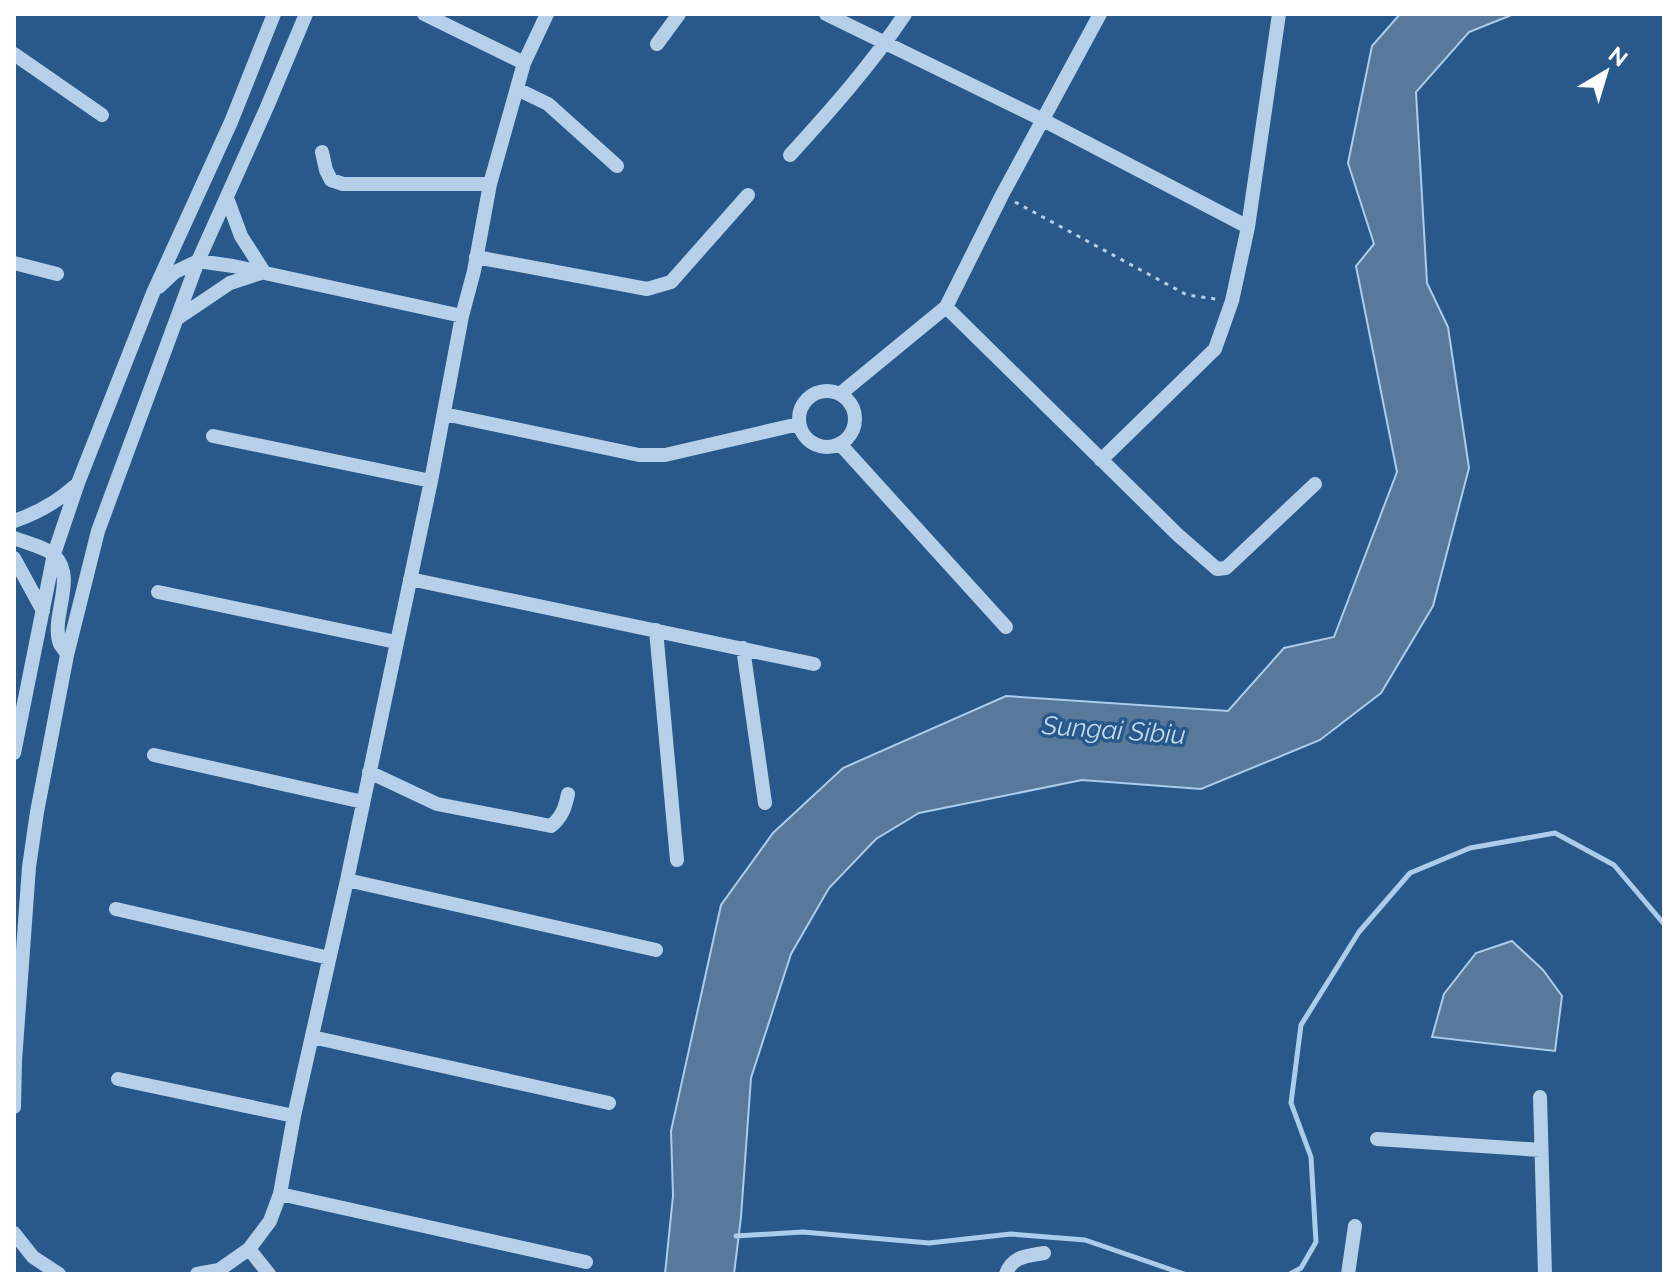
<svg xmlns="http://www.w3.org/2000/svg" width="1678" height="1288" font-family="Raleway,sans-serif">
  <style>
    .water { fill: #59799b; stroke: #abccea; stroke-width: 2 }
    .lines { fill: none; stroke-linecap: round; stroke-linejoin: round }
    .stream { stroke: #abccea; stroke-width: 5 }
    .path { stroke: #b6d0e9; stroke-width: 3; stroke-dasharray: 4 6; stroke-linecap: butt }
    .minor { stroke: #b6d0e9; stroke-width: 14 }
    .labels { text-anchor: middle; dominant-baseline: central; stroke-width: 7; stroke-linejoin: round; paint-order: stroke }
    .water-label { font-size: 26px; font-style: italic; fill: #c2daf0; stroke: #28598a }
  </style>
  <rect width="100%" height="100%" fill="#28598a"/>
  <path class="water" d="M 1400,14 L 1514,14 L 1469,32 L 1416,92 L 1427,283 L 1448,327 L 1469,468 L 1433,606 L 1381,693 L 1320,740 L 1201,789 L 1082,780 L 919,813 L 876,839 L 829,888 L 791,954 L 751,1078 L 741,1217 L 734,1274 L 665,1274 L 673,1196 L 671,1131 L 721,905 L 773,833 L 843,768 L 1006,696 L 1228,711 L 1284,648 L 1334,637 L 1397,472 L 1356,266 L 1374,244 L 1348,163 L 1372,46 Z
    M 1512,941 L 1543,970 L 1562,996 L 1555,1051 L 1432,1037 L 1444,994 L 1476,953 Z"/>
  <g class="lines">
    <path class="stream" d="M 736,1236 L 803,1232 L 929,1243 L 1011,1234 L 1085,1240 L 1184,1274
      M 1290,1274 L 1301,1268 L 1316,1242 L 1311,1157 L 1291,1103 L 1301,1025 L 1359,932 L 1410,873 L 1470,848 L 1555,833 L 1614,865 L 1664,924"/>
    <path class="path" d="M 1015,202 L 1187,295 L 1216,299"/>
    <path class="minor" d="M 424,14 L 524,63
      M 826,14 L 1043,120 L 1248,227
      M 657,44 L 679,14
      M 14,54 L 102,115
      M 517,89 L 548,104 L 617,166
      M 322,152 L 326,170 L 331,180 L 343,184 L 490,184
      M 790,155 C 831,110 871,65 905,14
      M 227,198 L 241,236 L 264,272
      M 476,257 L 647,289 L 671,282 L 748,195
      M 14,263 L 57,274
      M 159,287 L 175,272 L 198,261 L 233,266 L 462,316 L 474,271 L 490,184 L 524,63 L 547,14
      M 946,307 L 1178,535 L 1217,569 L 1226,568 L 1315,484
      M 178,318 L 230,283 L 261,273
      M799 419a28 28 0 1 1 56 0a28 28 0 1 1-56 0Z
      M 840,394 L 946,307 L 1002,195 L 1100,14
      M 444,414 L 639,455 L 665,455 L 799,424
      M 213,436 L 431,481
      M 840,444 L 1006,627
      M 1101,460 L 1215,349 L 1232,301 L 1248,227 L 1279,14
      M 14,521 C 38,513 57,502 75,486
      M 14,538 C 24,542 48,548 55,556 C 77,579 50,617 60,644 C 62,647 66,652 67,655
      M 14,558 L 43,611
      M 410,579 L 814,664
      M 158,592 L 396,642
      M 656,630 L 677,860
      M 743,648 L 765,803
      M 14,753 L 54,554 L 78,483 L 153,293 L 231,122 L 274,14
      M 154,755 L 363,802
      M 369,772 L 437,804 L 551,826 C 562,817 565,808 568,794
      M 347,880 L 656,950
      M 116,909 L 329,958
      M 312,1037 L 609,1103
      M 118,1079 L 294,1116
      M 1540,1097 L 1545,1274
      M 14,1107 L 15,1061 L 29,867 L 37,812 L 67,655 L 98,531 L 198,261 L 267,107 L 306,14
      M 1377,1139 L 1541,1150
      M 280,1194 L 586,1262
      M 14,1233 L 33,1257 L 59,1274
      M 249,1249 L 269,1274
      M 197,1274 L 219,1270 L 249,1249 L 270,1221 L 280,1194 L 294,1116 L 347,880 L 431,481 L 462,316
      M 1006,1274 C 1012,1256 1027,1256 1044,1253
      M 1348,1274 L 1355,1226"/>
  </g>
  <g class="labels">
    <g class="water-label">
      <text transform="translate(1114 730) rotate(4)">Sungai Sibiu</text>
    </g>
  </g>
  <rect width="1678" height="1288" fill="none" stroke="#ffffff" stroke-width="32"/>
  <g transform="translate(1606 72) rotate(38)" stroke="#28598a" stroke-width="6" paint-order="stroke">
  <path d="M0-6L14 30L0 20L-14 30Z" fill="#ffffff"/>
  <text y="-12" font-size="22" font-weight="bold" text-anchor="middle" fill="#ffffff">N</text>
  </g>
</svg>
